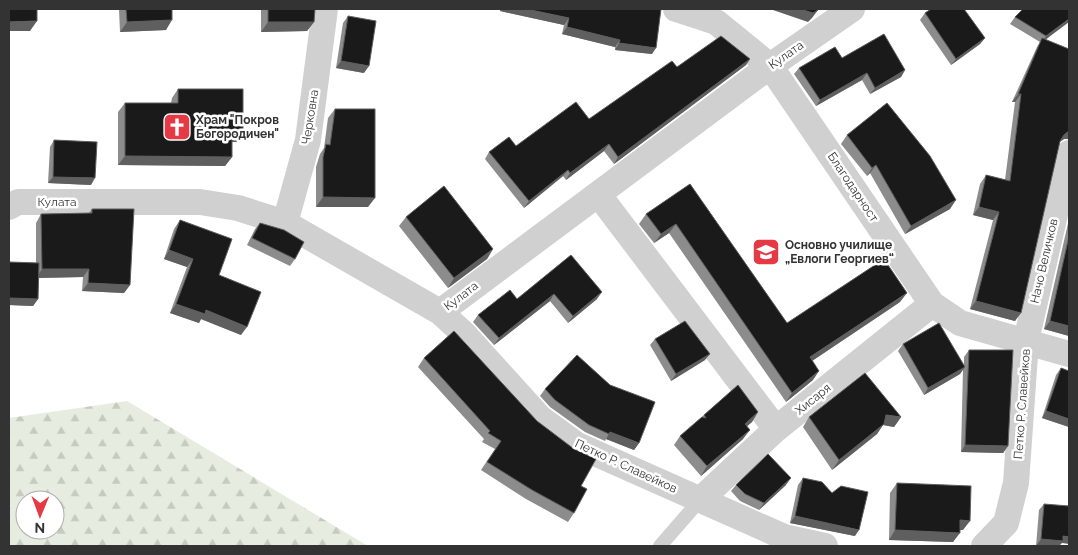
<svg xmlns="http://www.w3.org/2000/svg" width="1078" height="555" font-family="Raleway,sans-serif">
  <style>
    .forest { fill: url(#forest-firs); fill-rule: evenodd }
    .lines { fill: none; stroke-linecap: round; stroke-linejoin: round }
    .service { stroke: #d0d0d0; stroke-width: 14 }
    .minor { stroke: #d0d0d0; stroke-width: 26 }
    .wall { fill: #8c8c8c }
    .shaded-wall { fill: #5f5f5f }
    .building { fill: #1a1a1a; stroke: #5f5f5f }
    .labels { text-anchor: middle; dominant-baseline: central; stroke-width: 5; stroke-linejoin: round; paint-order: stroke }
    .street-label { font-size: 12px; fill: #333; stroke: #fff }
    .poi-label { font-size: 12px; font-weight: bold; fill: #333; stroke: #fff; text-anchor: start }
  </style>
  <defs>
    <pattern id="forest-firs" width="22" height="20" patternUnits="userSpaceOnUse" patternTransform="scale(1.25)"><rect width="22" height="20" fill="#e6ecdf"/><path d="M5 1l3.5 6h-7zM16 11l3.5 6h-7z" fill="#c6cbc0"/></pattern>
  </defs>
  <rect width="100%" height="100%" fill="#fff"/>
  <path class="forest" d="M 127,401 L 368,546 L 9,546 L 9,418 ZM 25,500 L 55,500 L 55,530 L 25,530 Z"/>
  <g class="lines">
    <path class="service" d="M 660,546 L 700,500"/>
    <path class="minor" d="M 676,9 L 716,22 L 770,66 L 932,304 L 960,323 L 1069,354
      M 598,194 L 776,429
      M 9,207 L 18,202 L 200,202 L 238,208 L 285,223 L 440,312 L 463,333 L 540,418 L 577,445 L 784,537 L 825,546
      M 285,223 L 308,140 L 325,9
      M 440,312 L 770,66 L 852,9
      M 700,500 L 776,429 L 932,304
      M 984,546 L 1006,523 L 1016,483 L 1026,341 L 1069,153"/>
  </g>
  <path class="wall" d="M 119,9 L 172,9 L 166,30 L 120,32 Z
    M 261,9 L 315,9 L 314,22 L 307,31 L 261,32 Z
    M 501,9 L 661,9 L 652,54 L 615,50 L 615,47 L 562,34 L 564,25 L 500,11 Z
    M 1069,9 L 1046,40 L 1064,139 L 1060,142 L 1015,321 L 970,309 L 993,220 L 973,215 L 980,184 L 986,175 L 1005,180 L 1015,102 L 1012,102 L 1037,47 L 1040,42 L 1010,24 L 1015,17 Z
    M 925,13 L 985,38 L 980,44 L 951,65 L 920,20 Z
    M 348,16 L 364,73 L 336,68 L 343,23 Z
    M 842,58 L 905,70 L 901,77 L 870,94 L 862,80 L 816,106 L 794,74 L 799,68 Z
    M 750,59 L 746,65 L 614,164 L 604,151 L 566,180 L 563,176 L 524,208 L 485,159 L 489,152 L 516,146 L 589,119 L 677,67 Z
    M 178,89 L 237,142 L 232,142 L 232,157 L 225,166 L 118,165 L 118,112 L 125,103 L 171,103 L 172,98 Z
    M 335,109 L 368,207 L 316,207 L 316,167 L 320,154 L 324,148 L 328,118 Z
    M 847,135 L 950,209 L 905,234 L 870,173 L 867,176 L 841,144 Z
    M 54,140 L 91,185 L 48,183 L 50,147 Z
    M 690,184 L 787,323 L 900,302 L 812,361 L 813,380 L 786,402 L 669,233 L 654,243 L 639,224 L 646,214 Z
    M 92,209 L 130,285 L 124,293 L 82,291 L 83,277 L 38,278 L 38,299 L 33,306 L 9,305 L 9,262 L 36,263 L 36,223 L 41,214 L 89,213 Z
    M 406,217 L 493,249 L 487,259 L 448,288 L 399,226 Z
    M 1069,219 L 1069,336 L 1044,329 Z
    M 180,220 L 219,275 L 241,335 L 201,319 L 199,323 L 170,313 L 187,267 L 164,259 L 174,229 Z
    M 260,223 L 295,259 L 290,266 L 247,245 L 255,229 Z
    M 571,255 L 597,299 L 568,323 L 550,301 L 494,345 L 473,322 L 478,315 L 517,299 Z
    M 655,339 L 705,360 L 671,381 L 650,345 Z
    M 903,344 L 964,365 L 964,357 L 969,350 L 1008,446 L 1003,453 L 961,452 L 963,369 L 960,374 L 924,395 L 898,351 Z
    M 424,358 L 581,486 L 574,513 L 568,522 L 526,499 L 481,470 L 495,449 L 482,442 L 484,439 L 418,367 Z
    M 1061,368 L 1069,371 L 1069,427 L 1042,418 L 1056,375 Z
    M 545,389 L 639,443 L 634,450 L 606,439 L 605,441 L 585,432 L 550,407 L 540,396 Z
    M 758,412 L 752,422 L 747,426 L 743,439 L 701,476 L 674,445 L 680,436 L 704,415 Z
    M 809,417 L 901,417 L 894,427 L 883,425 L 877,434 L 832,470 L 803,427 Z
    M 803,478 L 855,536 L 790,523 L 798,485 Z
    M 897,483 L 963,530 L 960,530 L 953,542 L 889,540 L 890,493 Z
    M 736,485 L 786,485 L 759,510 L 740,501 L 731,491 Z
    M 1044,504 L 1062,543 L 1036,546 L 1039,510 Z"/>
  <path class="shaded-wall" d="M 501,9 L 526,9 L 569,18 L 564,25 L 500,11 Z
    M 770,9 L 800,9 L 818,10 L 812,18 L 808,22 Z
    M 1069,19 L 1069,22 L 1041,43 L 1046,36 Z
    M 172,20 L 166,30 L 120,32 L 127,22 Z
    M 37,21 L 30,31 L 9,31 L 9,22 Z
    M 268,22 L 314,22 L 307,31 L 261,32 Z
    M 567,27 L 620,40 L 615,47 L 562,34 Z
    M 985,38 L 980,44 L 951,65 L 956,59 Z
    M 619,43 L 656,48 L 652,54 L 615,50 Z
    M 750,59 L 746,65 L 614,164 L 618,157 Z
    M 341,61 L 369,66 L 364,73 L 336,68 Z
    M 905,70 L 901,77 L 870,94 L 875,88 Z
    M 867,73 L 862,80 L 816,106 L 820,100 Z
    M 1018,94 L 1021,94 L 1015,102 L 1012,102 Z
    M 1069,131 L 1069,139 L 1064,139 L 1058,143 L 1064,135 Z
    M 243,132 L 237,142 L 225,142 L 232,133 Z
    M 609,144 L 604,151 L 566,180 L 570,173 Z
    M 125,156 L 232,157 L 225,166 L 118,165 Z
    M 876,165 L 870,173 L 867,176 L 872,168 Z
    M 568,170 L 563,176 L 524,208 L 529,201 Z
    M 53,177 L 95,178 L 91,185 L 48,183 Z
    M 323,197 L 375,198 L 368,207 L 316,207 Z
    M 956,200 L 950,209 L 905,234 L 911,226 Z
    M 979,207 L 999,212 L 993,220 L 973,215 Z
    M 676,224 L 669,233 L 654,243 L 661,234 Z
    M 493,249 L 487,259 L 448,288 L 454,278 Z
    M 169,250 L 193,259 L 187,267 L 164,259 Z
    M 42,269 L 89,269 L 83,277 L 36,278 Z
    M 88,283 L 130,285 L 124,293 L 82,291 Z
    M 602,292 L 597,299 L 568,323 L 573,316 Z
    M 907,293 L 900,302 L 803,367 L 810,357 Z
    M 554,294 L 550,301 L 494,345 L 499,338 Z
    M 9,298 L 38,299 L 33,306 L 9,305 Z
    M 976,301 L 1021,313 L 1015,321 L 970,309 Z
    M 176,304 L 206,310 L 247,327 L 241,335 L 201,319 L 199,323 L 170,313 Z
    M 1050,321 L 1069,326 L 1069,336 L 1044,329 Z
    M 710,354 L 705,360 L 671,381 L 676,374 Z
    M 965,367 L 960,374 L 924,395 L 928,388 Z
    M 819,371 L 813,380 L 786,402 L 792,393 Z
    M 1046,411 L 1069,419 L 1069,427 L 1042,418 Z
    M 758,412 L 752,422 L 738,434 L 745,424 Z
    M 886,415 L 901,417 L 894,427 L 883,425 L 877,434 L 832,470 L 839,460 Z
    M 750,430 L 743,439 L 701,476 L 707,466 Z
    M 610,432 L 639,443 L 634,450 L 606,439 Z
    M 965,445 L 1008,446 L 1003,453 L 961,452 Z
    M 791,478 L 786,485 L 759,510 L 764,503 Z
    M 795,516 L 859,530 L 855,536 L 790,523 Z
    M 960,520 L 970,521 L 963,530 L 953,530 Z
    M 895,530 L 960,533 L 953,542 L 889,540 Z
    M 1063,536 L 1069,537 L 1069,544 L 1062,543 L 1059,546 L 1036,546 L 1041,539 Z"/>
  <path class="building" d="M 9,9 L 37,9 L 37,21 L 9,22 Z
    M 126,9 L 172,9 L 172,20 L 127,22 Z
    M 268,9 L 315,9 L 314,22 L 268,22 Z
    M 526,9 L 661,9 L 656,48 L 619,43 L 620,40 L 567,27 L 569,18 Z
    M 800,9 L 818,9 L 818,10 L 813,13 Z
    M 931,9 L 964,9 L 985,38 L 956,59 L 925,13 Z
    M 1023,9 L 1069,9 L 1069,19 L 1046,36 L 1015,17 Z
    M 348,16 L 376,21 L 369,66 L 341,61 Z
    M 884,34 L 905,70 L 875,88 L 867,73 L 820,100 L 799,68 L 835,47 L 842,58 Z
    M 721,36 L 750,59 L 618,157 L 609,144 L 570,173 L 568,170 L 529,201 L 489,152 L 509,137 L 516,146 L 576,102 L 589,119 L 672,61 L 677,67 Z
    M 1042,38 L 1069,49 L 1069,131 L 1064,135 L 1060,141 L 1021,313 L 976,301 L 999,212 L 979,207 L 986,175 L 1010,181 L 1021,94 L 1018,94 Z
    M 178,89 L 243,89 L 243,132 L 232,133 L 232,157 L 125,156 L 125,103 L 178,103 Z
    M 887,103 L 930,156 L 956,200 L 911,226 L 876,165 L 872,168 L 847,135 Z
    M 335,109 L 375,109 L 375,198 L 323,197 L 323,157 L 326,144 L 330,145 Z
    M 54,140 L 97,142 L 95,178 L 53,177 Z
    M 690,184 L 787,323 L 884,259 L 907,293 L 810,357 L 819,371 L 792,393 L 676,224 L 661,234 L 646,214 Z
    M 444,186 L 493,249 L 454,278 L 406,217 Z
    M 92,209 L 134,209 L 130,285 L 88,283 L 89,269 L 42,269 L 41,214 L 92,213 Z
    M 180,220 L 232,239 L 219,275 L 261,292 L 247,327 L 206,310 L 205,314 L 176,304 L 193,259 L 169,250 Z
    M 260,223 L 284,230 L 304,242 L 295,259 L 252,238 Z
    M 1069,236 L 1069,326 L 1050,321 Z
    M 571,255 L 602,292 L 573,316 L 554,294 L 499,338 L 478,315 L 510,290 L 517,299 Z
    M 9,262 L 39,263 L 38,299 L 9,298 Z
    M 685,321 L 710,354 L 676,374 L 655,339 Z
    M 939,323 L 965,367 L 928,388 L 903,344 Z
    M 454,331 L 537,421 L 574,449 L 596,459 L 581,486 L 587,489 L 574,513 L 532,490 L 487,462 L 501,441 L 488,433 L 490,431 L 424,358 Z
    M 969,350 L 1013,350 L 1008,446 L 965,445 Z
    M 577,355 L 610,385 L 655,402 L 639,443 L 610,432 L 609,434 L 589,425 L 555,400 L 545,389 Z
    M 1061,368 L 1069,371 L 1069,419 L 1046,411 Z
    M 865,373 L 901,417 L 886,415 L 884,424 L 839,460 L 809,417 Z
    M 738,385 L 758,412 L 745,424 L 750,430 L 707,466 L 680,436 L 702,417 L 706,418 L 704,415 Z
    M 768,454 L 791,478 L 764,503 L 745,494 L 736,485 Z
    M 803,478 L 822,482 L 832,493 L 841,486 L 868,492 L 859,530 L 795,516 Z
    M 897,483 L 971,486 L 970,521 L 960,520 L 960,533 L 895,530 Z
    M 1044,504 L 1069,506 L 1069,537 L 1063,536 L 1063,541 L 1041,539 Z"/>
  <defs>
    <g id="church-square" transform="scale(1.4375)"><rect x="-9" y="-9" width="18" height="18" rx="4" fill="#e63946" stroke="#fff"/><path d="M-1.2-6h2.4v3.5h3.3v2.4h-3.3V6h-2.4V-.1h-3.3v-2.4h3.3Z" fill="#fff"/></g>
    <g id="school-square" transform="scale(1.4375)"><rect x="-9" y="-9" width="18" height="18" rx="4" fill="#e63946" stroke="#fff"/><path d="M0-5L7-2L0 1L-7-2ZM-4 1L0 2.5L4 1V4Q0 6-4 4Z" fill="#fff"/></g>
  </defs>
  <g fill-rule="evenodd">
    <use href="#church-square" x="177" y="127"/>
    <use href="#school-square" x="766" y="252"/>
  </g>
  <g class="labels">
    <g class="street-label">
      <text transform="translate(786 55) rotate(-35)">Кулата</text>
      <text transform="translate(310 117) rotate(-81)">Черковна</text>
      <text transform="translate(853 187) rotate(56)">Благодарност</text>
      <text x="57" y="202">Кулата</text>
      <text transform="translate(1044 261) rotate(-77)">Начо Величков</text>
      <text transform="translate(461 296) rotate(-37)">Кулата</text>
      <text transform="translate(813 399) rotate(-39)">Хисаря</text>
      <text transform="translate(1022 404) rotate(-86)">Петко Р. Славейков</text>
      <text transform="translate(626 466) rotate(25)">Петко Р. Славейков</text>
    </g>
    <g class="poi-label">
      <text x="196" y="120">Храм "Покров<tspan x="196" dy="14">Богородичен"</tspan></text>
      <text x="785" y="245">Основно училище<tspan x="785" dy="14">„Евлоги Георгиев“</tspan></text>
    </g>
  </g>
  <rect width="1078" height="555" fill="none" stroke="#333333" stroke-width="20"/>
  <g transform="translate(40 515) rotate(181)"><circle r="24" fill="#ffffff" stroke="#adadad"/>
  <path d="M0-4L9 19L0 12L-9 19Z" fill="#e63946"/>
  <text y="-8" font-size="14" font-weight="bold" text-anchor="middle" fill="#333333">N</text>
  </g>
</svg>
